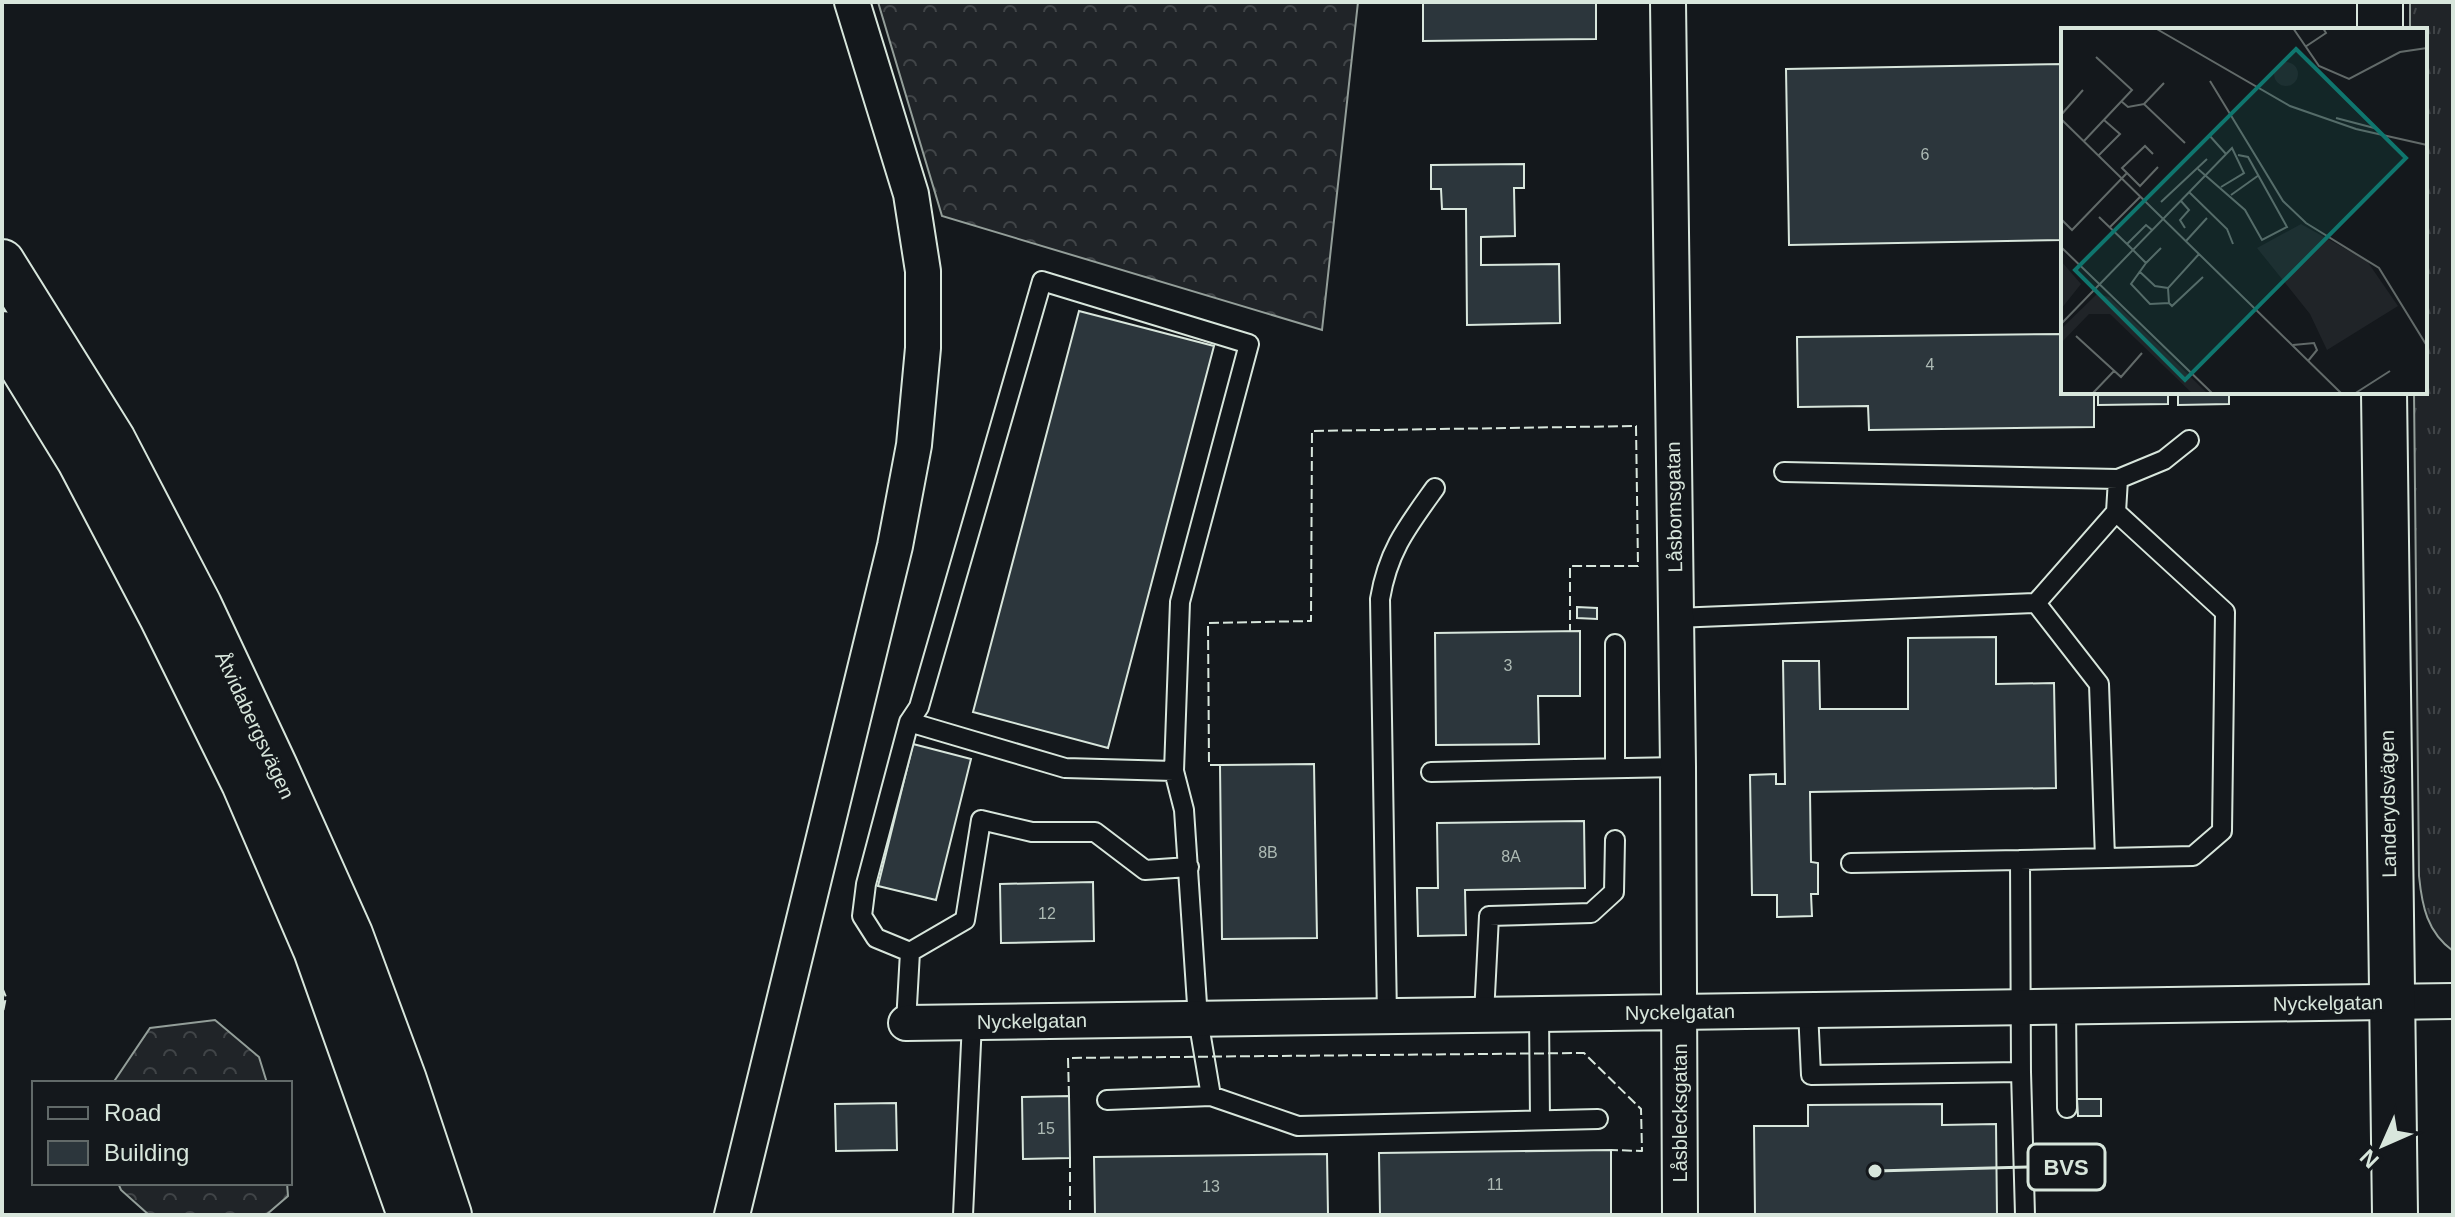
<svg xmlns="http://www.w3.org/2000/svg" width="2455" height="1217" font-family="Helvetica,sans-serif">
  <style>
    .grass { fill: url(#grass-tufts); stroke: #939e99; stroke-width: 2 }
    .forest { fill: url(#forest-crowns); stroke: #939e99; stroke-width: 2 }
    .building { fill: #2c363c; stroke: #d8e6dc; stroke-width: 2 }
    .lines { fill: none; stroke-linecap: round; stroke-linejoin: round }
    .lane-casing { stroke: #d8e6dc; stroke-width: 22 }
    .street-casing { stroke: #d8e6dc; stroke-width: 38 }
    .secondary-casing { stroke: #d8e6dc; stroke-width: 48 }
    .primary-casing { stroke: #d8e6dc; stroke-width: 48 }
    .lane { stroke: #14181c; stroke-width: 18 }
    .street { stroke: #14181c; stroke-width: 34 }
    .secondary { stroke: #14181c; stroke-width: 44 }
    .primary { stroke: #14181c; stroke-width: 44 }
    .fence { stroke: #d8e6dc; stroke-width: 2; stroke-dasharray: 10 4; stroke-linecap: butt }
    .labels { text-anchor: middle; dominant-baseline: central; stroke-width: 6; stroke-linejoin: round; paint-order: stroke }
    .number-label { font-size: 16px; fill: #adbab4 }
    .street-label { font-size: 20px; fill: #d8e6dc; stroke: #14181c }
    .inset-road { fill: none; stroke: #626a69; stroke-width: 2 }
    .view { fill: #0f766e; fill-opacity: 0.15; stroke: #0f766e; stroke-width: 4 }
    .inset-edge { fill: none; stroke: #d8e6dc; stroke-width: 4 }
    .leader { fill: none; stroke: #d8e6dc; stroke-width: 3 }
    .callout-dot { fill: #d8e6dc; stroke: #14181c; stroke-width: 3 }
    .callout { fill: #14181c; stroke: #d8e6dc; stroke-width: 3 }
    .callout-label { font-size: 22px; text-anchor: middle; font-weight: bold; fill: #d8e6dc }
  </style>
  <defs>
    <pattern id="grass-tufts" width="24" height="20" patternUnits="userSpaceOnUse" patternTransform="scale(2)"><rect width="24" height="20" fill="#202428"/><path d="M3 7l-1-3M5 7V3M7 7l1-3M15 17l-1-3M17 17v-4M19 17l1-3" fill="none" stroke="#404447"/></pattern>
    <pattern id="forest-crowns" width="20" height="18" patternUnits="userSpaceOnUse" patternTransform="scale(2)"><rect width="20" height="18" fill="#202428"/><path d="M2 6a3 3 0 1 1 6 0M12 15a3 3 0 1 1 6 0" fill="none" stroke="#404447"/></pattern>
  </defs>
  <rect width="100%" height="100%" fill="#14181c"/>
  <path class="grass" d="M 2410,2 L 2453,2 L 2453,951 C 2427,932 2422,906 2419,876 L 2414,392 L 2425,392 L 2425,30 L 2410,30 Z"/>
  <path class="forest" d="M 878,2 L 1358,2 L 1322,330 L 942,216 Z
    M 215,1020 L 259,1057 L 267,1083 L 113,1083 L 150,1028 Z
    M 118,1183 L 287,1183 L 288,1196 L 266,1215 L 149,1215 L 121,1190 Z"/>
  <path class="building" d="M 1423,2 L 1596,2 L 1596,39 L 1423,41 Z
    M 2063,64 L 2063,240 L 1789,245 L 1786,69 Z
    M 1524,164 L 1524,188 L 1514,188 L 1515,236 L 1481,237 L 1481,265 L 1559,264 L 1560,323 L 1467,325 L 1466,209 L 1442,209 L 1441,189 L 1431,189 L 1431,165 Z
    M 1079,311 L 1214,346 L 1108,748 L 973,712 Z
    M 2063,334 L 2063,392 L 2094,392 L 2094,427 L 1869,430 L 1868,406 L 1798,407 L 1797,337 Z
    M 2098,392 L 2168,392 L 2168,404 L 2098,405 Z
    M 2178,392 L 2229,392 L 2229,404 L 2178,405 Z
    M 1577,607 L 1597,608 L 1597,619 L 1577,618 Z
    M 1580,631 L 1580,696 L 1538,696 L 1539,744 L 1436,745 L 1435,633 Z
    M 1996,637 L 1996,684 L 2054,683 L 2056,788 L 1810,792 L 1811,862 L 1818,863 L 1818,894 L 1811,894 L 1812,916 L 1777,917 L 1777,895 L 1752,895 L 1750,775 L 1776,774 L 1776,784 L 1785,784 L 1783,661 L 1819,661 L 1820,709 L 1908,709 L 1908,638 Z
    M 913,744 L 971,759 L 936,900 L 878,886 Z
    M 1314,764 L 1317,938 L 1222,939 L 1220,765 Z
    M 1584,821 L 1585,888 L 1465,890 L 1466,935 L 1418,936 L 1417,888 L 1438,888 L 1437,823 Z
    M 1093,882 L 1094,941 L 1001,943 L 1000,884 Z
    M 1069,1096 L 1070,1158 L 1023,1159 L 1022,1097 Z
    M 2077,1099 L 2101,1099 L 2101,1116 L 2078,1116 Z
    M 896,1103 L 897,1150 L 836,1151 L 835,1104 Z
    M 1942,1104 L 1942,1125 L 1996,1124 L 1997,1215 L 1755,1215 L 1754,1126 L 1808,1126 L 1808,1105 Z
    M 1611,1150 L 1611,1215 L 1380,1215 L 1379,1153 Z
    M 1327,1154 L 1328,1215 L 1095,1215 L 1094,1157 Z"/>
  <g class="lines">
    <g class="lane-casing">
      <path id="lane" d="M 1784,472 L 2118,479 L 2116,512
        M 2118,479 L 2164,460 L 2189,440
        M 2036,603 L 2099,684 L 2105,858
        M 1675,618 L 2036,603 L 2116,512 L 2225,612 L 2222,831 L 2193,856 L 2020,860
        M 1615,644 L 1615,768
        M 909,722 L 1065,768 L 1174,771
        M 1431,772 L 1678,767
        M 910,952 L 876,938 L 862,916 L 866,884 L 909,722 L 919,707 L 1042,281 L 1249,344 L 1180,602 L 1174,771 L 1184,810 L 1198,1019 L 1211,1096
        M 2066,1006 L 2067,1108
        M 1808,1010 L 1811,1075 L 2021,1072 L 2020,860 L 1851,863
        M 1539,1014 L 1540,1120
        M 1484,1015 L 1489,916 L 1591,913 L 1614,892 L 1615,840
        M 1387,1016 L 1380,599 C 1388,551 1407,527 1435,488
        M 906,1023 L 910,952 L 965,920 L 981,820 L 1032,832 L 1095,832 L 1145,870 L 1189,867
        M 2021,1072 L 2025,1215
        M 1107,1100 L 1211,1096 L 1298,1126 L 1598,1119
        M 963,1215 L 972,1022"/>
    </g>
    <g class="street-casing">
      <path id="street" d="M 1668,2 L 1678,767 L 1680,1215
        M 906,1023 L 2453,1001
        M 732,1215 L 895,546 L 914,445 L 923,348 L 923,271 L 911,194 L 852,2"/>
    </g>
    <g class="secondary-casing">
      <path id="secondary" d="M 2380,2 L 2380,30
        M 2384,392 L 2395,1215"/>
    </g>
    <g class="primary-casing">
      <path id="primary" d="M 2,262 L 113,440 L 199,605 L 275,767 L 350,934 L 404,1080 L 449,1215
        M 2,334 L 80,461 L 162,617 L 244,783 L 316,950 L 410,1215"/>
    </g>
    <use href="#lane" class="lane"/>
    <use href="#street" class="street"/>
    <use href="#secondary" class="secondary"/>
    <use href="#primary" class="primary"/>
    <path class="fence" d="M 1220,765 L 1209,765 L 1208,623 L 1311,621 L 1312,431 L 1636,426 L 1638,566 L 1570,566 L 1570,631
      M 2,987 L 6,997 L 2,1017
      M 1069,1096 L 1068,1058 L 1584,1053 L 1641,1109 L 1642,1151 L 1611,1150
      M 1070,1158 L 1070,1215"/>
  </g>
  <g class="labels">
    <g class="number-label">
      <text x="1925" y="154">6</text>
      <text x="1930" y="364">4</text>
      <text x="1508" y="665">3</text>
      <text x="1268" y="852">8B</text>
      <text x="1511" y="856">8A</text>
      <text x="1047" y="913">12</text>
      <text x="1046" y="1128">15</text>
      <text x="1495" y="1184">11</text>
      <text x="1211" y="1186">13</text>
    </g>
    <g class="street-label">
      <text transform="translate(1674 507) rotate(-91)">Låsbomsgatan</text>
      <text transform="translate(255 725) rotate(65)">Åtvidabergsvägen</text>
      <text transform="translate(2388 804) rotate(-91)">Landerydsvägen</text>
      <text transform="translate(2328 1003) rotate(-1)">Nyckelgatan</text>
      <text transform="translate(1680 1012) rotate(-1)">Nyckelgatan</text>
      <text transform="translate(1032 1021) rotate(-1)">Nyckelgatan</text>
      <text transform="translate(1680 1113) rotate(-90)">Låsblecksgatan</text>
    </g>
  </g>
  <g transform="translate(2061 28)">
    <rect width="366" height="366" fill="#14181c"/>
    <path d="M 36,266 L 48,269 L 147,366 L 132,366 L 49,286 L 28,286 L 0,315 L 0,301 Z" fill="#202428"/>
    <path d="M213 46a12 12 0 1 1 24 0a12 12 0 1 1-24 0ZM 240,196 L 306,233 L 337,278 L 266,322 L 249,286 L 196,220 ZM 0,233 L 20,256 L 0,281 L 2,256 Z" fill="#202428"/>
    <path class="inset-road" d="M 94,0 L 229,78 L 295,101 L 366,117M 232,0 L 258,38 L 288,51 L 339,24 L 366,20M 244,19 L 265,5 L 262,0M 149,53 L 222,173 L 245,195 L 318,240 L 366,318M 60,73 L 67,79 L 83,76 L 124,115M 83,76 L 103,55M 0,87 L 22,62M 275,90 L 317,101M 0,91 L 281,366M 148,107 L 165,126M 23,113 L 71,62 L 35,29M 140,116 L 161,94M 38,127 L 59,106 L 43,92M 137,141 L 184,182 L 201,212 L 226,199 L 187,129 L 177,127M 66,145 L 79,158 L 97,139M 128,164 L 166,201 L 172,216M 170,167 L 198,147M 120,173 L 128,182 L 119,192 L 124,200M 100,174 L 146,131M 38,189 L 66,216M 0,191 L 11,202 L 66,145 L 61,140 L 84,118 L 92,126M 49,199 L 80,168M 91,202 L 85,197 L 66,216 L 85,235 L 100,220M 125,213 L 146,190M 0,219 L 152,366M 85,235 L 70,256 L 89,276 L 108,275 L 107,260 L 138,226M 78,243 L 94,258 L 107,260M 108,275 L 111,278 L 142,249M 0,296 L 171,120 L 183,145 L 160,159M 15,308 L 60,349 L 81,325M 232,317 L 253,315 L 256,322 L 247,333M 31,366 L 53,343M 293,366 L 329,343"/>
    <path class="view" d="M 235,21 L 345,130 L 124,352 L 14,242 Z"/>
    <rect width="366" height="366" class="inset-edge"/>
  </g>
  <path class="leader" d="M1875 1171L2028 1167"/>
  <circle class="callout-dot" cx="1875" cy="1171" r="8"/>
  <rect class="callout" x="2028" y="1144" width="77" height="46" rx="8"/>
  <g class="callout-label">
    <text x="2066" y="1175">BVS</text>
  </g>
  <rect width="2455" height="1217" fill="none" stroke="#d8e6dc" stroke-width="8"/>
  <rect x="32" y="1081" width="260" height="104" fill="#14181c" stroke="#626a69" stroke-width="2"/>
  <rect x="48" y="1107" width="40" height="12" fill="#14181c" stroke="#626a69" stroke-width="2"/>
  <text x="104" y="1121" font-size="24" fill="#d8e6dc">Road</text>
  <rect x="48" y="1141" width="40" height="24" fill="#2c363c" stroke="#626a69" stroke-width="2"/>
  <text x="104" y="1161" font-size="24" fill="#d8e6dc">Building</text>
  <g transform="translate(2383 1145) rotate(225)" stroke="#14181c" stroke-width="6" paint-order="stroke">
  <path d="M0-6L14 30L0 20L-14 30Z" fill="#d8e6dc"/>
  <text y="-12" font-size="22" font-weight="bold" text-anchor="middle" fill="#d8e6dc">N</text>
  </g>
</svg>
